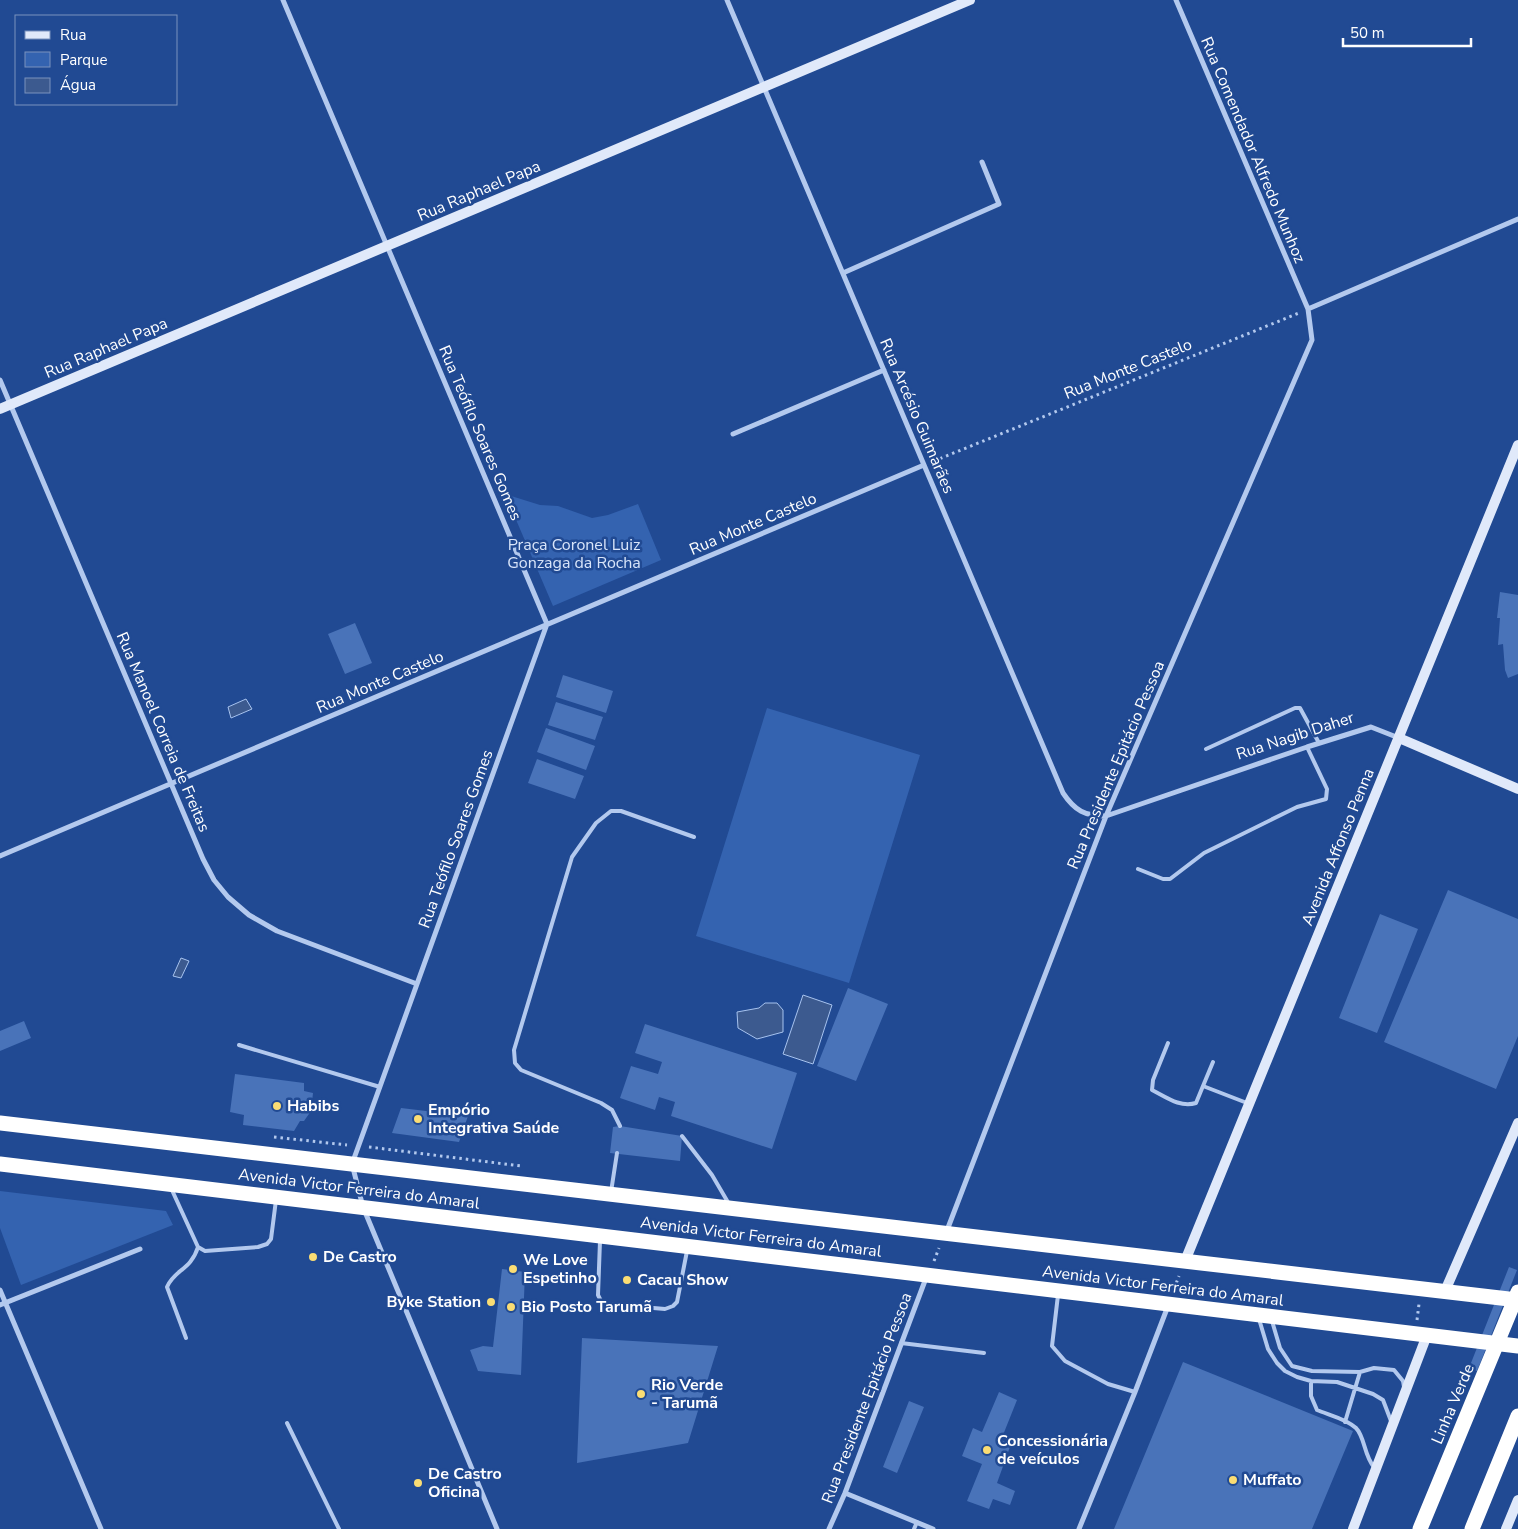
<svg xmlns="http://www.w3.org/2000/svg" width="1518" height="1529" font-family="'Nunito Sans',sans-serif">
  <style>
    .green { fill: #3463b0 }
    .water { fill: #3c5a8f; stroke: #a7c3ef }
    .building { fill: #4973b9 }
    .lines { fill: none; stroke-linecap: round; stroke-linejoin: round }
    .path { stroke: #b3c9ee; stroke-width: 3; stroke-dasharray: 2.5 4; stroke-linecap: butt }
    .lane { stroke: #b3c9ee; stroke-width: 4 }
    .street { stroke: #b3c9ee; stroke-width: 5 }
    .secondary { stroke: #e0e9fa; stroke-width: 10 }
    .highway { stroke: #fff; stroke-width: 15 }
    .highway-bridge { stroke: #fff; stroke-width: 15 }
    .poi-dot { fill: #fadd74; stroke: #214a93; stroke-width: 2 }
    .labels { text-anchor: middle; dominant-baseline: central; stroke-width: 5; stroke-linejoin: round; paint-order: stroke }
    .street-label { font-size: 16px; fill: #fff; stroke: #214a93 }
    .park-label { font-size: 16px; fill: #d9e5fa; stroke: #214a93 }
    .poi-label { font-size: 16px; font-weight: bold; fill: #fff; stroke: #214a93; text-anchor: start }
  </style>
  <rect width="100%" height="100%" fill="#214a93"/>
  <path class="green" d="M 505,494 L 540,505 L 558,506 L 592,518 L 608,515 L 638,504 L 661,560 L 553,606 Z
    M 767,708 L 920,755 L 849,983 L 696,936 Z
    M 0,1191 L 166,1211 L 173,1225 L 21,1285 L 0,1228 Z"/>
  <path class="water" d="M 246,699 L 252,709 L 231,718 L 228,707 Z
    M 181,958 L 189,961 L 181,978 L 173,976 Z
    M 803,995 L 832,1005 L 813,1064 L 783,1054 Z
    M 765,1003 L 777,1003 L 783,1010 L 783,1032 L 757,1039 L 738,1028 L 737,1012 L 759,1008 Z"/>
  <path class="building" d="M 1500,592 L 1518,595 L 1518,674 L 1508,678 L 1505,670 L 1503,644 L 1498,645 L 1500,618 L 1497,618 Z
    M 355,623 L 372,663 L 345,674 L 328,634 Z
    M 563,675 L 613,691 L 606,713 L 556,697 Z
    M 556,702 L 603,717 L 595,740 L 548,725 Z
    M 546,728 L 595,746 L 586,770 L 537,752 Z
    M 537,759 L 584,776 L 575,799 L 528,783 Z
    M 1448,890 L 1518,919 L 1518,1036 L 1496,1089 L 1384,1042 Z
    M 1380,914 L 1418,929 L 1377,1033 L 1339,1018 Z
    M 848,988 L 888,1004 L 856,1081 L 817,1066 Z
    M 24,1021 L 31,1038 L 0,1051 L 0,1031 Z
    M 645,1024 L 797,1073 L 772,1149 L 671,1116 L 675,1102 L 659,1097 L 655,1110 L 620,1098 L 631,1066 L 658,1074 L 662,1062 L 635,1053 Z
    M 235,1074 L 304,1083 L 304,1091 L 313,1093 L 311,1111 L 304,1121 L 300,1121 L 294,1131 L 243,1125 L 244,1115 L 230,1112 Z
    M 401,1108 L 468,1116 L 459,1142 L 392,1133 Z
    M 620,1126 L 682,1136 L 680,1161 L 610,1153 L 613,1127 Z
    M 1509,1267 L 1517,1270 L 1477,1371 L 1469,1368 Z
    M 502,1269 L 525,1272 L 521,1375 L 478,1371 L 470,1350 L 483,1346 L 493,1347 Z
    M 582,1338 L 718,1346 L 688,1443 L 577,1463 Z
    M 1183,1362 L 1353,1431 L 1312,1529 L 1114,1529 Z
    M 999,1392 L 1017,1400 L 1001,1440 L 1011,1444 L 997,1483 L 1015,1491 L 1010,1505 L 993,1499 L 989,1509 L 967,1501 L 982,1464 L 962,1456 L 973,1428 L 982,1432 Z
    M 909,1401 L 924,1407 L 897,1473 L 883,1467 Z"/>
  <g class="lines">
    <path class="path" d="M 934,461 L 1299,313
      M 274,1137 L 347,1145
      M 369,1147 L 521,1166
      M 934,1261 L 939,1248
      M 1174,1289 L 1179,1276
      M 1417,1320 L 1419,1304"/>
    <path class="lane" d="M 1206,749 L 1295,708 L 1300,708 L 1319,743
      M 1138,869 L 1163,879 L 1170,879 L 1204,853 L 1297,807 L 1326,799 L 1327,789 L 1307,747
      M 1168,1043 L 1153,1080 L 1152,1090 C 1166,1097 1180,1108 1196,1103 L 1203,1086
      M 239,1045 L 380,1087
      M 1213,1062 L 1203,1086 L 1247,1103
      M 620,1126 L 612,1110 L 601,1103 L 521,1070 L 515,1063 L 514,1050 L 572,857 L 596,823 L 611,811 L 621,811 L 694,837
      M 682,1136 L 712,1175 L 729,1204
      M 171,1188 L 198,1247 L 205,1251 L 258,1247 L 267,1244 L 271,1239 L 276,1200
      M 611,1192 L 617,1153
      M 600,1241 L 598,1295 L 601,1301 L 607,1304 L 665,1309 L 673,1306 L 677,1302 L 687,1251
      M 1058,1295 L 1052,1346 L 1065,1361 L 1108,1384 L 1135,1392
      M 1259,1319 L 1268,1349 L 1277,1363 L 1285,1371 L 1297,1377 L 1311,1381 L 1337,1382 L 1373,1394 L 1383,1400 L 1391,1421
      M 1272,1321 L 1280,1348 L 1292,1366 L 1312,1371 L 1360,1372 L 1345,1422
      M 186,1338 L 167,1287 C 174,1270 191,1270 198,1247
      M 901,1343 L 984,1353
      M 1360,1372 L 1374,1368 L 1394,1370 L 1403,1381 L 1404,1387
      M 1311,1381 L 1311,1396 L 1317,1410 C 1329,1415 1347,1419 1356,1428 C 1365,1437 1364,1456 1374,1467
      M 287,1423 L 339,1529
      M 914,1529 L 917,1522"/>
    <path class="street" d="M 283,0 L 547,624 L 352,1164 L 363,1207 L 497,1529
      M 727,0 L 1063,793 C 1075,811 1085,816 1106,816 L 1307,747 L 1371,727 L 1399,738
      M 843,273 L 999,204 L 982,162
      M 1308,309 L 1518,219
      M 0,380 L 203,859 L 214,880 L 228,897 L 249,915 L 277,931 L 417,984
      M 733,434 L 884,370
      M 0,856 L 924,465
      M 946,1233 L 1106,816 L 1312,340 L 1308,309 L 1176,0
      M 0,1290 L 101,1529
      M 0,1305 L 140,1249
      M 845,1493 L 933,1529
      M 829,1529 L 845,1493 L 926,1278
      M 1079,1529 L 1135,1392 L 1168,1306"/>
    <path class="secondary" d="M 0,409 L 970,0
      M 1399,738 L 1518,789
      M 1185,1261 L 1518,445
      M 1445,1291 L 1518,1123
      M 1353,1529 L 1427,1335
      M 1506,1529 L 1518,1500"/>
    <path class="highway" d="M 0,1123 L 1518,1300
      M 0,1164 L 1518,1346
      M 1472,1529 L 1518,1416"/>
    <path class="highway-bridge" d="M 1420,1529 L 1518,1292"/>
  </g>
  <g class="poi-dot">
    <circle cx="277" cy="1106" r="5"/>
    <circle cx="418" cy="1119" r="5"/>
    <circle cx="313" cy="1257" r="5"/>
    <circle cx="513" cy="1269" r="5"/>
    <circle cx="627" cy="1280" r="5"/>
    <circle cx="491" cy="1302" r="5"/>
    <circle cx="511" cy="1307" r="5"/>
    <circle cx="641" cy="1394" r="5"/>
    <circle cx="987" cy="1450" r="5"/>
    <circle cx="1233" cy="1480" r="5"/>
    <circle cx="418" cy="1483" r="5"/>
  </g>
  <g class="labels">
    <g class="street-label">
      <text transform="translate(1253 150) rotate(67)">Rua Comendador Alfredo Munhoz</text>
      <text transform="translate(479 191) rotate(-23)">Rua Raphael Papa</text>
      <text transform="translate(106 348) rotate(-23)">Rua Raphael Papa</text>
      <text transform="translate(1128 369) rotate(-22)">Rua Monte Castelo</text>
      <text transform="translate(917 416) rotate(67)">Rua Arcésio Guimarães</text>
      <text transform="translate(480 433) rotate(67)">Rua Teófilo Soares Gomes</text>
      <text transform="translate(753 524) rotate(-23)">Rua Monte Castelo</text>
      <text transform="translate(380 682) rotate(-23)">Rua Monte Castelo</text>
      <text transform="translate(163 732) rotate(67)">Rua Manoel Correia de Freitas</text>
      <text transform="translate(1295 736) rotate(-18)">Rua Nagib Daher</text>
      <text transform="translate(1116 765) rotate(-67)">Rua Presidente Epitácio Pessoa</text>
      <text transform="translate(456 839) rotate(-70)">Rua Teófilo Soares Gomes</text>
      <text transform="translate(1338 847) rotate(-68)">Avenida Affonso Penna</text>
      <text transform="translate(359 1189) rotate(7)">Avenida Victor Ferreira do Amaral</text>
      <text transform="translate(761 1237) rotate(7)">Avenida Victor Ferreira do Amaral</text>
      <text transform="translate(1163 1286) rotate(7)">Avenida Victor Ferreira do Amaral</text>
      <text transform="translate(867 1398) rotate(-69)">Rua Presidente Epitácio Pessoa</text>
      <text transform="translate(1453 1404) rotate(-67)">Linha Verde</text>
    </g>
    <g class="park-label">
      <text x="574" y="545">Praça Coronel Luiz<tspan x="574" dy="18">Gonzaga da Rocha</tspan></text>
    </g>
    <g class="poi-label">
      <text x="287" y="1106">Habibs</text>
      <text x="428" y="1110">Empório<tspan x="428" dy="18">Integrativa Saúde</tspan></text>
      <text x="323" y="1257">De Castro</text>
      <text x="523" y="1260">We Love<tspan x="523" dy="18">Espetinho</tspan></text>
      <text x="637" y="1280">Cacau Show</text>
      <text x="481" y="1302" text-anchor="end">Byke Station</text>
      <text x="521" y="1307">Bio Posto Tarumã</text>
      <text x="651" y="1385">Rio Verde<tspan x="651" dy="18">- Tarumã</tspan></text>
      <text x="997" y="1441">Concessionária<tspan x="997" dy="18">de veículos</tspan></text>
      <text x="428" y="1474">De Castro<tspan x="428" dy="18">Oficina</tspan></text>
      <text x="1243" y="1480">Muffato</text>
    </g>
  </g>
  <rect x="15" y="15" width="162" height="90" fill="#214a93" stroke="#7a92be"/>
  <rect x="25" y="31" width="25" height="8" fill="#e0e9fa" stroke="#7a92be"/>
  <text x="60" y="40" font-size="15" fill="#ffffff">Rua</text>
  <rect x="25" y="52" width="25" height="15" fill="#3463b0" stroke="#7a92be"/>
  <text x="60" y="65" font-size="15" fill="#ffffff">Parque</text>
  <rect x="25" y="78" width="25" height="15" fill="#3c5a8f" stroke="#7a92be"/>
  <text x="60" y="90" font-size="15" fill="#ffffff">Água</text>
  <path d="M1343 38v8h128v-8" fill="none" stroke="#ffffff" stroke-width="2.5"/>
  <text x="1350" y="38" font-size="15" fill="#ffffff" stroke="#214a93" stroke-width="4" paint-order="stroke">50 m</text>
</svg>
